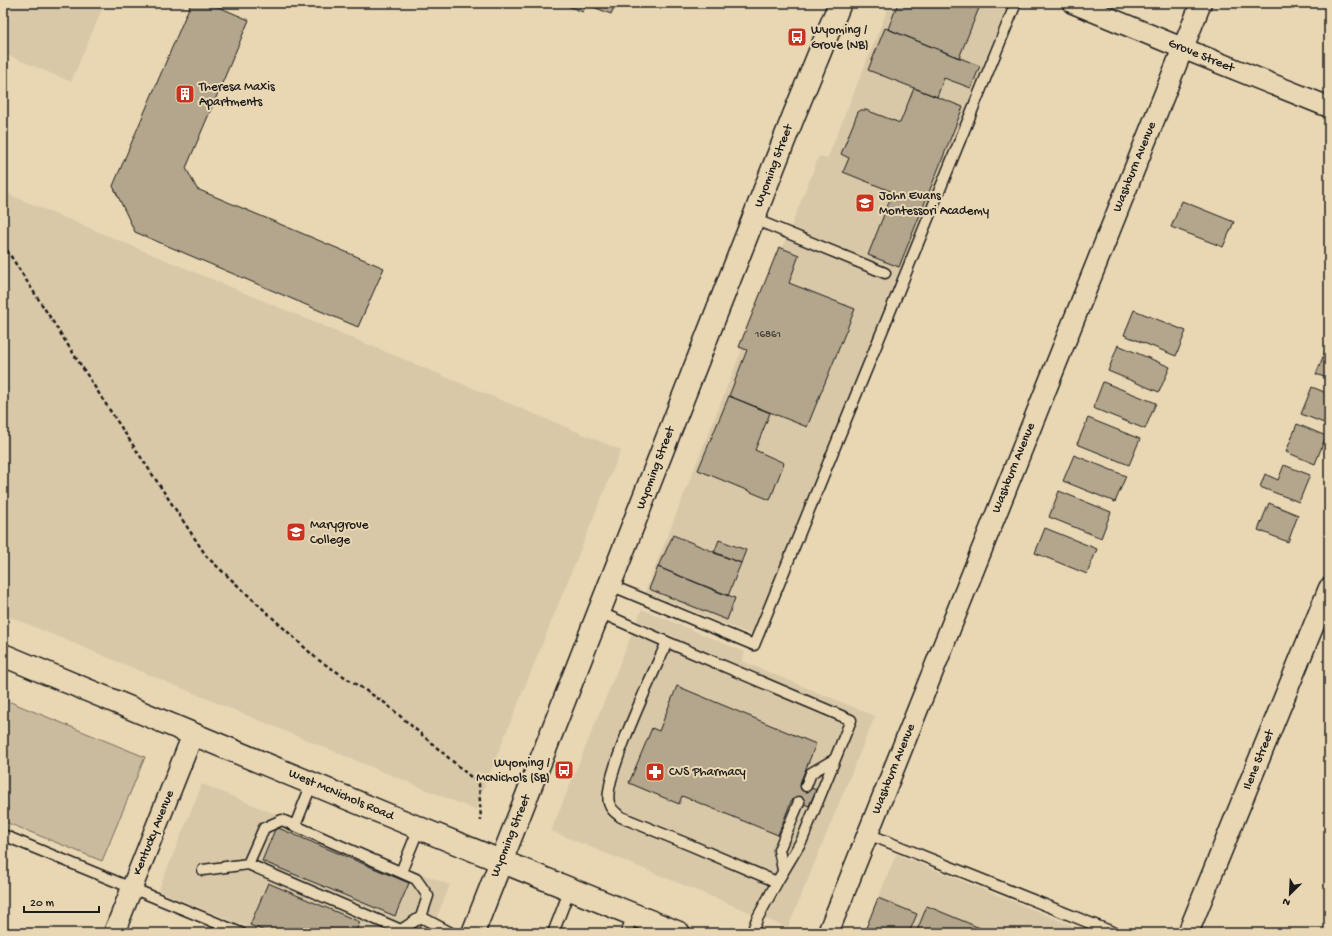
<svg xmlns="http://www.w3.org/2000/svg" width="1332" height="936" font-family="'Gochi Hand',sans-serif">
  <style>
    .built { fill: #d9c8a8 }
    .green { fill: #cbbb9e; stroke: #746c5d }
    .building { fill: #b3a68d; stroke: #1c1c1c }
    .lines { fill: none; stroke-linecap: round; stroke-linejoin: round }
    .service-casing { stroke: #1c1c1c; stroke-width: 13 }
    .minor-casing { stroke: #1c1c1c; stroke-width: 23 }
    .tertiary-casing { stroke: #1c1c1c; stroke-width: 25 }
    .secondary-casing { stroke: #1c1c1c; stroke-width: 25 }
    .path { stroke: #1c1c1c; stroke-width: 2.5; stroke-dasharray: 4 3; stroke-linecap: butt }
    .service { stroke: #e9d7b4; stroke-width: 10 }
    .minor { stroke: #e9d7b4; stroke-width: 20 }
    .tertiary { stroke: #e9d7b4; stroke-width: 22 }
    .secondary { stroke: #e9d7b4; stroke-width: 22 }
    .labels { text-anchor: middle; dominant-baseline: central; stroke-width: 4; stroke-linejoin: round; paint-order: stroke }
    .number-label { font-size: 11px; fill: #423e38 }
    .poi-label { font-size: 13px; fill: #1c1c1c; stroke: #e9d7b4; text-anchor: start }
    .street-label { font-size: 13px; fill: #1c1c1c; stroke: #e9d7b4 }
  </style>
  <rect width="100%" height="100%" fill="#e9d7b4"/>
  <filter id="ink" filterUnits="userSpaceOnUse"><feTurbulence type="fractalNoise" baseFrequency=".025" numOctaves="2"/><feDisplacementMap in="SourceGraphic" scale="8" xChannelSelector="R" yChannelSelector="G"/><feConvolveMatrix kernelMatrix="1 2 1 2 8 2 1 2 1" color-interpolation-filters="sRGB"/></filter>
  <g filter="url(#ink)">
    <path class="built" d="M 3,3 L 105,3 L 71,82 L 5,54 L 3,58 Z
      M 890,3 L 994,3 L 1006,8 L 895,290 L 782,559 L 752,635 L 645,592 L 819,156 L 827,159 Z
      M 3,192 L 621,450 L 475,810 L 3,614 Z
      M 642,609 L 745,652 L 742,661 L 875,716 L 788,928 L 551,831 Z
      M 202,784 L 450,885 L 430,933 L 262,933 L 158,891 Z
      M 896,854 L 1091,933 L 864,933 Z"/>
    <path class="green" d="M 3,699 L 145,757 L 102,861 L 3,821 Z"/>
    <path class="building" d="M 191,3 L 209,3 L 249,20 L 186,168 L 197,189 L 384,268 L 358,327 L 135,232 L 113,186 Z
      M 569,3 L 616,3 L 611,14 L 586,4 L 583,12 L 568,6 Z
      M 898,3 L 981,3 L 959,58 L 888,29 Z
      M 885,28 L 980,66 L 971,88 L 944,78 L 937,97 L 868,70 Z
      M 914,88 L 963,107 L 899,267 L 868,255 L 893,192 L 843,172 L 849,158 L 841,154 L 858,112 L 861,110 L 866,110 L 900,123 Z
      M 1182,201 L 1234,222 L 1223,247 L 1171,227 Z
      M 779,247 L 799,255 L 789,283 L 855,309 L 807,427 L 729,396 L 747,350 L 739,347 Z
      M 1134,310 L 1186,331 L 1176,356 L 1124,335 Z
      M 1118,345 L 1170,367 L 1159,392 L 1108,371 Z
      M 1327,347 L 1329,348 L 1329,379 L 1316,374 Z
      M 1103,382 L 1156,403 L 1145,429 L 1093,408 Z
      M 1312,387 L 1329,394 L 1329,425 L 1301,414 Z
      M 729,396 L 770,413 L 755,450 L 784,463 L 770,500 L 698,470 Z
      M 1088,418 L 1140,439 L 1129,465 L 1077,444 Z
      M 1297,424 L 1326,436 L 1315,464 L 1286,452 Z
      M 1074,455 L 1126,476 L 1115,502 L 1063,481 Z
      M 1284,465 L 1310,475 L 1299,502 L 1260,487 L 1265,474 L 1278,480 Z
      M 1059,491 L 1111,512 L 1101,538 L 1049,517 Z
      M 1269,503 L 1298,515 L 1288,542 L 1258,530 Z
      M 1045,528 L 1097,549 L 1087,574 L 1035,553 Z
      M 673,535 L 741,563 L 728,596 L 658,567 L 663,555 L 664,555 Z
      M 719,540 L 746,550 L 741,563 L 714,553 Z
      M 658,567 L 735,598 L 727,620 L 649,589 Z
      M 677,686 L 816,744 L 800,783 L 816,790 L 809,806 L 792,799 L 778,835 L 682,796 L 679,804 L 629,783 L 652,728 L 659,731 Z
      M 276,827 L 409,883 L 395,916 L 262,861 Z
      M 268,883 L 360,922 L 355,933 L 269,933 L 250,925 Z
      M 878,898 L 917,914 L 909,933 L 864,933 Z
      M 927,906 L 992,933 L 916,933 Z"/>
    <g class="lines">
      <g class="service-casing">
        <path id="service" d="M 754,219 L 885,273
          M 610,585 L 754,645 L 1016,3
          M 599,612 L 667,642 C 655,670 602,779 609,803 C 611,810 616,813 621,817 L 690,845 L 777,882 L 757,919 L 752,933
          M 667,642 L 851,720 L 802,840 L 777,882
          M 806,786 L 811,773 L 835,759
          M 295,826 L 312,783
          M 868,834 L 1115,933
          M 3,835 L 241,933
          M 203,870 L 248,864
          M 783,870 L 779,850 L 799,802
          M 401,872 L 419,828
          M 401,930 L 248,864 L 264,828 L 282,820 L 416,879 L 428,896 L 421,917
          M 400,933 L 401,930 L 421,917 L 451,933
          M 553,933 L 570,889
          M 626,933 L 633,915"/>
      </g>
      <g class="minor-casing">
        <path id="minor" d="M 1073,3 L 1182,48 L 1329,107
          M 114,933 L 193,734
          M 828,933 L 1201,3
          M 1188,933 L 1329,588"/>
      </g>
      <g class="tertiary-casing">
        <path id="tertiary" d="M 473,933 L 794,115 L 840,3"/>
      </g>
      <g class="secondary-casing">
        <path id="secondary" d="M 3,655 L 419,828 L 679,933"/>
      </g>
      <path class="path" d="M 3,244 L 109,409 L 207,557 L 317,659 L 385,703 L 479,784 L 481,821"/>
      <use href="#service" class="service"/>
      <use href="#minor" class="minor"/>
      <use href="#tertiary" class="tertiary"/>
      <use href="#secondary" class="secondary"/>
    </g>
  </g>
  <defs>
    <g id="bus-square" transform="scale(1)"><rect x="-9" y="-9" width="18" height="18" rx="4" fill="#c8321e" stroke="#e9d7b4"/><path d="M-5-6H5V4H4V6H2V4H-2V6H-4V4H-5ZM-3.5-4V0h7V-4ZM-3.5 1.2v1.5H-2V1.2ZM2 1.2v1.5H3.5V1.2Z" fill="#fff"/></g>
    <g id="building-square" transform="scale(1)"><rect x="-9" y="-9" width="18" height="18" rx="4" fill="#c8321e" stroke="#e9d7b4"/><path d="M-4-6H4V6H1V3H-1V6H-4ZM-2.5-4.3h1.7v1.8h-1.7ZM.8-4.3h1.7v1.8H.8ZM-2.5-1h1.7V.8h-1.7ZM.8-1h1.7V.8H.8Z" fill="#fff"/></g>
    <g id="school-square" transform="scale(1)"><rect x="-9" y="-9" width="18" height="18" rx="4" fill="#c8321e" stroke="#e9d7b4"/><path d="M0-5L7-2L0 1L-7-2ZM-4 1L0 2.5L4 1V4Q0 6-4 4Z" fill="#fff"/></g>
    <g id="university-square" transform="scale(1)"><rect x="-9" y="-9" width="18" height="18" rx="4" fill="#c8321e" stroke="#e9d7b4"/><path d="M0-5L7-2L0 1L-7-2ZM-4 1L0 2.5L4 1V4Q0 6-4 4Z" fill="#fff"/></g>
    <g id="pharmacy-square" transform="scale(1)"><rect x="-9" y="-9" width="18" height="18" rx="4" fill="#c8321e" stroke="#e9d7b4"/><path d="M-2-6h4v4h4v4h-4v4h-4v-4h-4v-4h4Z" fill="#fff"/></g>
  </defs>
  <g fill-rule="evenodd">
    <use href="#bus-square" x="797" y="37"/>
    <use href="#building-square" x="185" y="94"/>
    <use href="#school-square" x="865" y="203"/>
    <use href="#university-square" x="296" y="532"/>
    <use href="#bus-square" x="564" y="770"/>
    <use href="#pharmacy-square" x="655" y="772"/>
  </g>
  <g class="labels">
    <g class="number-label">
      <text x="768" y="335">16861</text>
    </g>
    <g class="poi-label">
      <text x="811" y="30">Wyoming /<tspan x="811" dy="15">Grove (NB)</tspan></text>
      <text x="199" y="87">Theresa Maxis<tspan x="199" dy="15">Apartments</tspan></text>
      <text x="879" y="196">John Evans<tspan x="879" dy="15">Montessori Academy</tspan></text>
      <text x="310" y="525">Marygrove<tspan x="310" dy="15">College</tspan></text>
      <text x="550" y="763" text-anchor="end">Wyoming /<tspan x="550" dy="15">McNichols (SB)</tspan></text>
      <text x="669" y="772">CVS Pharmacy</text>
    </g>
    <g class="street-label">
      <text transform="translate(1201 56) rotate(22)">Grove Street</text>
      <text transform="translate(774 166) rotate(-69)">Wyoming Street</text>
      <text transform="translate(1135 167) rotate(-68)">Washburn Avenue</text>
      <text transform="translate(656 468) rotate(-69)">Wyoming Street</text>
      <text transform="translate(1014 468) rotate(-68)">Washburn Avenue</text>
      <text transform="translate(1259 760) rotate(-68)">Ilene Street</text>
      <text transform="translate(894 769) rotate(-68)">Washburn Avenue</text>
      <text transform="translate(341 795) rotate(23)">West McNichols Road</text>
      <text transform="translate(154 833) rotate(-68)">Kentucky Avenue</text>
      <text transform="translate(511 836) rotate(-68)">Wyoming Street</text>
    </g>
  </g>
  <rect width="1332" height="936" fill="none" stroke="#e9d7b4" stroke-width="16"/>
  <rect x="8" y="8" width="1316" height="920" fill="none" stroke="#1c1c1c" stroke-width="1.5" filter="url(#ink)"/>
  <g transform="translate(1290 894) rotate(204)" stroke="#e9d7b4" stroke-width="3" paint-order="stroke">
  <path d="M0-3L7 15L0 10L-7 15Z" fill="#1c1c1c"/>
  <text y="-6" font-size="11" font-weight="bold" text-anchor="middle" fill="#1c1c1c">N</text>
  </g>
  <path d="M24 906v6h75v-6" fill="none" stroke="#1c1c1c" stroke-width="2"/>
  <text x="30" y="906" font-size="12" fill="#1c1c1c" stroke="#e9d7b4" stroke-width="3" paint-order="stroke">20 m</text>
</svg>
